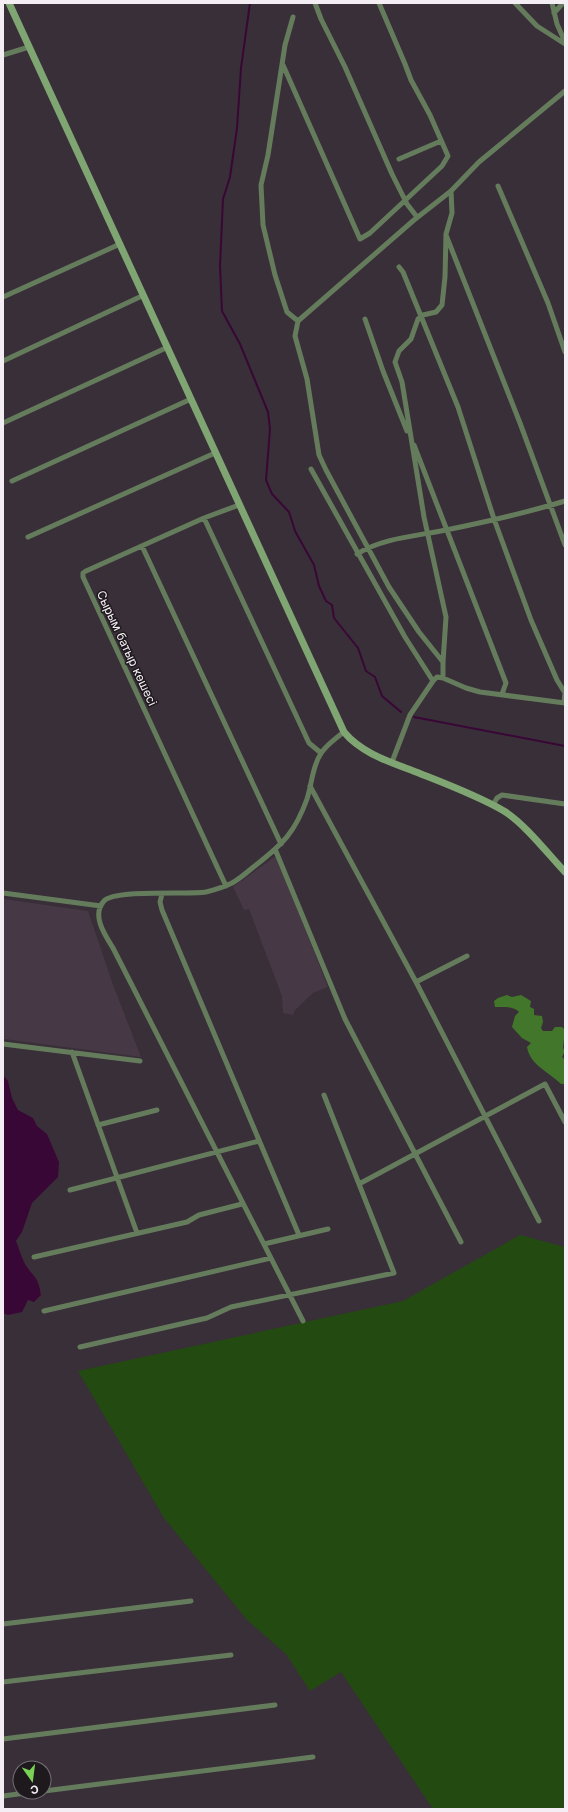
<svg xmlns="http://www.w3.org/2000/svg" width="568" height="1812" font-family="Inter,sans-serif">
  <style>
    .built { fill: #473845 }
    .green { fill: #234a11 }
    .forest { fill: #42772b }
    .water { fill: #390736 }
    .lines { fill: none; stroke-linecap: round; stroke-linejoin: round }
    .stream { stroke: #390736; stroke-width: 2 }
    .minor { stroke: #657c5c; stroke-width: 5 }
    .secondary { stroke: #7fa572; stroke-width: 7 }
    .labels { text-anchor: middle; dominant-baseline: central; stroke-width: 3; stroke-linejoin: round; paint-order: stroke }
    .street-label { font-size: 12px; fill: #f4edf3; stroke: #1d191d }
  </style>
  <rect width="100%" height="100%" fill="#392f38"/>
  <path class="built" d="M 276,856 L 328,987 L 313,993 L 295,1010 L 293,1015 L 283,1013 L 282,996 L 249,909 L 244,910 L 233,887 Z
    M 3,899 L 88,911 L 112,982 L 141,1057 L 4,1039 Z"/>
  <path class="green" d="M 520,1235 L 565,1247 L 565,1809 L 433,1809 L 341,1672 L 310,1691 L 286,1654 L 247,1620 L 164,1518 L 78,1371 L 403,1301 Z"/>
  <path class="forest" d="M 507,995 L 512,997 L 521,995 L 531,1001 L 530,1007 L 534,1009 L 534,1015 L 542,1016 L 543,1022 L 541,1028 L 543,1031 L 552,1031 L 555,1027 L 562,1027 L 565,1030 L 563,1048 L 565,1051 L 562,1057 L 565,1060 L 565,1084 L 561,1084 C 549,1072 530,1065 527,1047 L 531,1043 L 522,1038 L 512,1027 L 515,1016 L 519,1012 C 514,1006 503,1007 495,1007 L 494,1001 L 498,998 Z"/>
  <path class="water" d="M 3,1075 L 8,1081 L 12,1098 L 18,1110 L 33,1118 L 37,1126 L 47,1134 L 59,1162 L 58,1177 L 32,1203 L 22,1232 L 16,1241 C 19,1248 21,1256 24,1262 C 32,1277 38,1274 41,1295 L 34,1302 L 28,1300 L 22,1312 L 8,1315 L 3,1313 Z"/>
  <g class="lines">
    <path class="stream" d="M 250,3 L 241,68 L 237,128 L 230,177 L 223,199 L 220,266 L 222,311 L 240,344 L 268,412 L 270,429 L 266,480 L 272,494 L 289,512 L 295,531 L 314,565 L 319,586 L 326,601 L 332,605 L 334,618 L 358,648 L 366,671 L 375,677 L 382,696 L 401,712
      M 414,717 L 565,746"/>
    <path class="minor" d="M 315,3 L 321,19 L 345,67 L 392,174 L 407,204 L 417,217
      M 515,3 L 537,26 L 565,44
      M 552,3 L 557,24 L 565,42
      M 554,13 L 563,3
      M 293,17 L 285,45 L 268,155 L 261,185 L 263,225 L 275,275 L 287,312 L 298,321
      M 3,55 L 29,47
      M 283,65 L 360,239 L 370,233 L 442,166 L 448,156 L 430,115 L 411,80 L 405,64 L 379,3
      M 399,159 L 441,141
      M 498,186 L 548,303 L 565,352
      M 446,235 L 520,423 L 565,545
      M 399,267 L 403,272 L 458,407 L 494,519 L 531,620 L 557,680 L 565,693 L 564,703
      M 3,297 L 120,244
      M 365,319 L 383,371 L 407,431
      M 3,361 L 144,295
      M 3,423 L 168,347
      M 414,445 L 506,683 L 502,694
      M 311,469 L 405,637 L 433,681
      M 12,481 L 191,399
      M 204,518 L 309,743 L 321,753
      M 28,537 L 215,453
      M 142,546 L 281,844
      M 357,554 C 382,538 417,536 446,530 C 485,522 526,513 565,501
      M 443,662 L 419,632 L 389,587 L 326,470 L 319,455 L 307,379 L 295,336 L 298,321 L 414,220 L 451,191 L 479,162 L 565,91
      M 443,678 L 443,662 L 446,617 L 424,517 L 402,382 L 395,362 L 399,351 L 411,339 L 418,319 L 423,315 L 436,312 L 442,305 L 445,277 L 446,234 L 452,213 L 451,191
      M 392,762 L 410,715 L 433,681 L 437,677 L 443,678 L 466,688 L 480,692 L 565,703
      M 310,786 L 416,982 L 539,1221
      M 493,805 L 497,798 L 502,795 L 565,804
      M 275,849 L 345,1019 L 461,1242
      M 226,886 L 83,577 L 83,573 L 86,571 L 204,518 L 239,505
      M 3,893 L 101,906
      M 162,894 L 160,902 L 162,910 L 299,1235
      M 416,982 L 467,956
      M 3,1044 L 140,1061
      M 72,1052 L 137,1233
      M 98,1125 L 157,1110
      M 359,1184 L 545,1084 L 565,1122
      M 70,1190 L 259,1141
      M 264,1244 L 328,1229
      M 34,1257 L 187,1222 L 199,1215 L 242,1204
      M 44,1311 L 271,1258
      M 303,1321 L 113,948 C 105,935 91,915 104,901 C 115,889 186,895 206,892 C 214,890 224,887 232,883 C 241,878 248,871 256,865 C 284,843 295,832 307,799 C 312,784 312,768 320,755 C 325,746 336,738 344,732
      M 80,1347 L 207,1318 L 231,1307 L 394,1273 L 324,1095
      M 3,1624 L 191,1601
      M 3,1682 L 231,1655
      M 3,1739 L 275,1705
      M 44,1791 L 313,1757
      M 3,1796 L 33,1792"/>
    <path class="secondary" d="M 9,3 L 344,732 C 363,755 394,763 421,774 C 449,785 478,796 504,811 C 525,824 548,854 565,872"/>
  </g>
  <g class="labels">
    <g class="street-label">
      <text transform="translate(127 648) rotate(65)">Сырым батыр көшесі</text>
    </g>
  </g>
  <rect width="568" height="1812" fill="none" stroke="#f4edf3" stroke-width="8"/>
  <g transform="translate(32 1780) rotate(166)"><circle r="19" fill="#1d191d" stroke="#736e73"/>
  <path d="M0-3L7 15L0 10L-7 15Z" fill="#7ad156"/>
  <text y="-6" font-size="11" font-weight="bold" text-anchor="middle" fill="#f4edf3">С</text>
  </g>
</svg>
